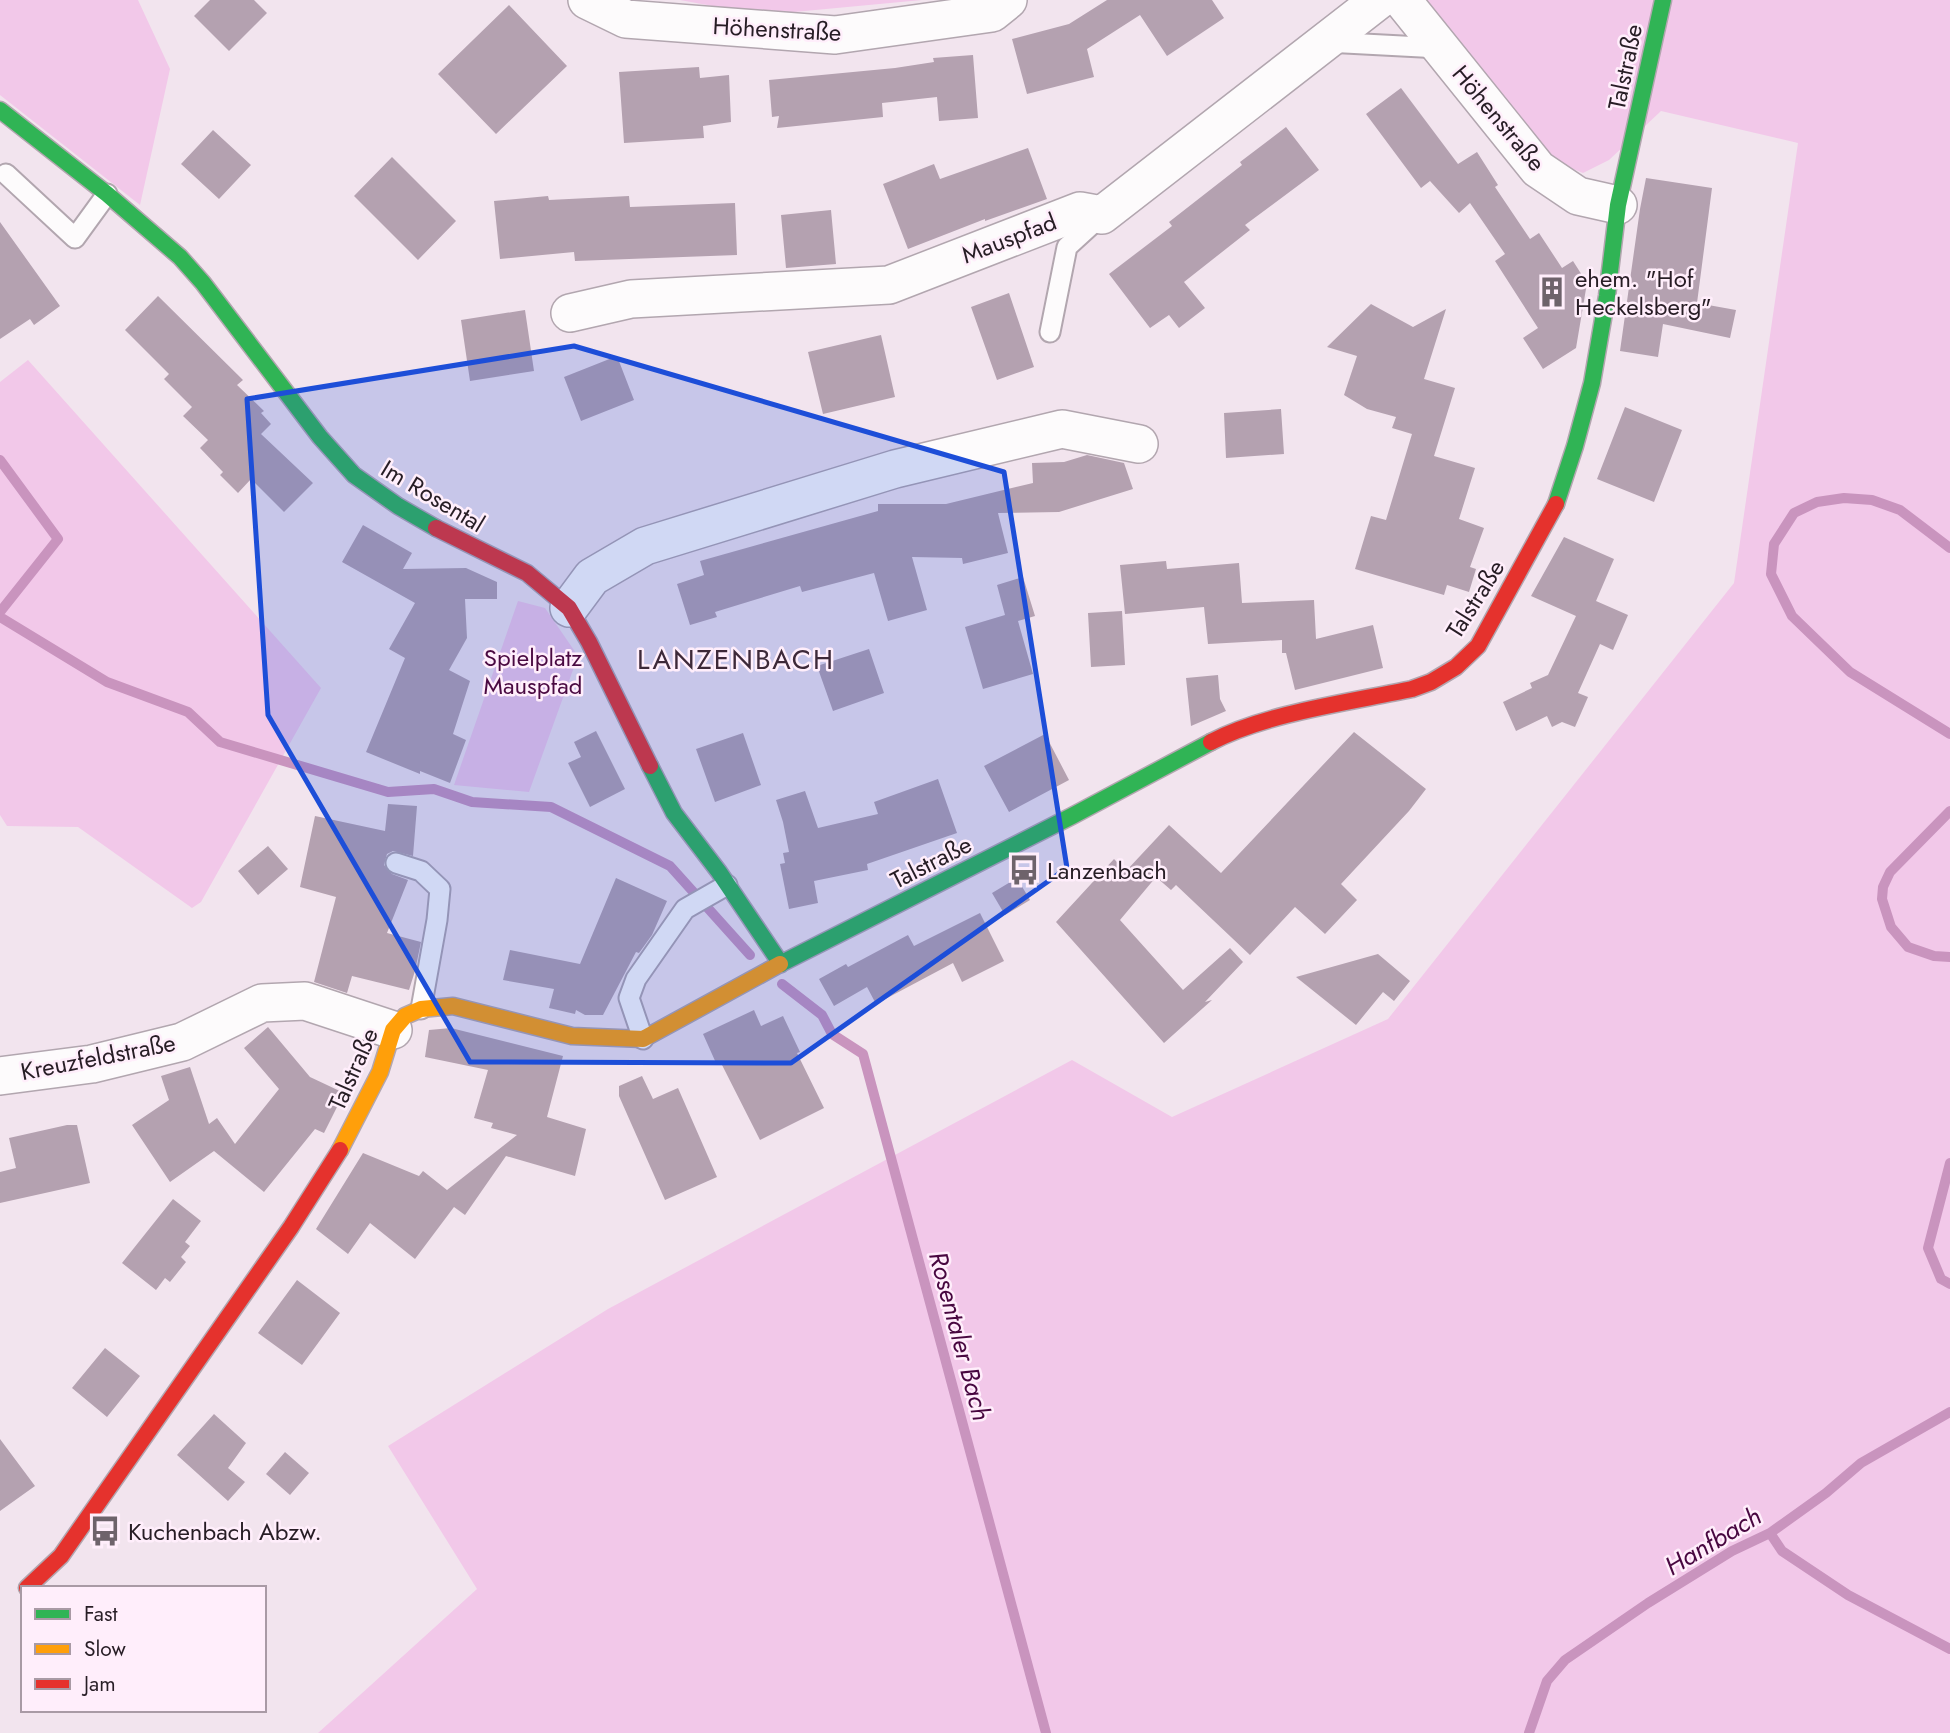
<svg xmlns="http://www.w3.org/2000/svg" width="1950" height="1733" font-family="Jost,sans-serif">
  <style>
    .green { fill: #f2c8e9 }
    .lines { fill: none; stroke-linecap: round; stroke-linejoin: round }
    .stream { stroke: #c994be; stroke-width: 10 }
    .building { fill: #b4a1b0 }
    .lane-casing { stroke: #b2a6af; stroke-width: 23 }
    .street-casing { stroke: #b2a6af; stroke-width: 40 }
    .fast-casing { stroke: #b2a6af; stroke-width: 19 }
    .slow-casing { stroke: #b2a6af; stroke-width: 19 }
    .jam-casing { stroke: #b2a6af; stroke-width: 19 }
    .lane { stroke: #fdfbfc; stroke-width: 19 }
    .street { stroke: #fdfbfc; stroke-width: 37 }
    .fast { stroke: #30b455; stroke-width: 16 }
    .slow { stroke: #ff9f0a; stroke-width: 16 }
    .jam { stroke: #e5322d; stroke-width: 16 }
    .marked { fill: #1d4ed8; fill-opacity: 0.2; stroke: #1d4ed8; stroke-width: 5; stroke-linejoin: round }
    .labels { text-anchor: middle; dominant-baseline: central; stroke-width: 5; stroke-linejoin: round; paint-order: stroke }
    .street-label { font-size: 24px; fill: #271d25; stroke: #ffeefb }
    .poi-label { font-size: 24px; fill: #271d25; stroke: #ffeefb; text-anchor: start }
    .park-label { font-size: 24px; fill: #4a0a42; stroke: #ffeefb }
    .water-label { font-size: 26px; font-style: italic; fill: #480740; stroke: #ffeefb }
    .quarter-label { font-size: 28px; letter-spacing: 2px; fill: #3d2939; stroke: #ffeefb }
  </style>
  <rect width="100%" height="100%" fill="#f2e4ee"/>
  <path class="green" d="M 0,0 L 138,0 L 170,69 L 140,205 L 0,95 Z
    M 680,0 L 922,0 L 761,15 Z
    M 1421,0 L 1950,0 L 1950,1733 L 318,1733 L 477,1589 L 388,1446 L 608,1309 L 1072,1060 L 1172,1117 L 1388,1019 L 1734,583 L 1798,143 L 1661,111 L 1609,160 L 1583,173 L 1551,160 Z
    M 28,360 L 321,688 L 201,902 L 192,908 L 78,827 L 7,826 L 0,815 L 0,382 Z
    M 518,601 L 545,608 L 578,656 L 529,792 L 454,785 Z"/>
  <g class="lines">
    <path class="stream" d="M 0,460 L 58,539 L 0,612
      M 1950,548 L 1900,510 L 1872,500 L 1844,498 L 1817,502 L 1794,513 L 1774,544 L 1771,574 L 1792,616 L 1850,672 L 1950,734
      M 0,617 L 107,682 L 188,712 L 220,742 L 388,792 L 434,789 L 472,802 L 551,807 L 670,866 L 750,955
      M 1950,811 L 1890,872 L 1883,887 L 1882,899 L 1891,927 L 1908,947 L 1934,956 L 1950,957
      M 782,984 L 822,1015 L 832,1034 L 863,1054 L 1046,1733
      M 1950,1163 L 1928,1248 L 1941,1279 L 1950,1284
      M 1770,1533 L 1782,1551 L 1848,1595 L 1950,1649
      M 1529,1733 L 1547,1681 L 1565,1660 L 1648,1603 L 1732,1551 L 1770,1533 L 1826,1493 L 1861,1463 L 1950,1412"/>
  </g>
  <path class="building" d="M 210,0 L 254,0 L 267,13 L 229,51 L 194,16 Z
    M 1107,0 L 1212,0 L 1224,18 L 1167,56 L 1140,15 L 1087,49 L 1094,77 L 1027,94 L 1012,39 L 1069,24 Z
    M 509,5 L 567,66 L 496,134 L 438,74 Z
    M 973,55 L 978,118 L 939,121 L 937,97 L 882,103 L 883,117 L 777,128 L 779,116 L 772,117 L 769,80 L 895,68 L 934,62 L 933,58 Z
    M 699,67 L 700,78 L 729,75 L 731,122 L 703,126 L 704,138 L 624,143 L 619,72 Z
    M 1401,88 L 1458,164 L 1477,152 L 1498,185 L 1495,187 L 1530,239 L 1539,233 L 1562,268 L 1573,261 L 1587,283 L 1576,348 L 1543,369 L 1523,338 L 1538,328 L 1495,261 L 1505,254 L 1470,203 L 1459,213 L 1430,181 L 1421,188 L 1366,114 Z
    M 1286,127 L 1319,170 L 1245,225 L 1250,230 L 1184,282 L 1205,308 L 1179,328 L 1169,315 L 1150,328 L 1109,274 L 1172,226 L 1169,222 L 1242,165 L 1240,162 Z
    M 213,130 L 251,165 L 219,199 L 181,164 Z
    M 1028,148 L 1047,199 L 985,221 L 985,219 L 908,249 L 883,184 L 934,164 L 940,179 Z
    M 392,157 L 456,221 L 418,260 L 354,196 Z
    M 1646,178 L 1712,188 L 1697,303 L 1736,310 L 1730,338 L 1663,324 L 1658,357 L 1620,351 L 1640,209 Z
    M 548,196 L 549,200 L 629,196 L 630,207 L 735,203 L 737,255 L 575,261 L 574,252 L 500,259 L 494,201 Z
    M 831,210 L 836,264 L 786,268 L 781,215 Z
    M 0,222 L 60,306 L 34,325 L 30,319 L 0,339 Z
    M 1009,293 L 1034,367 L 997,380 L 971,307 Z
    M 158,296 L 243,380 L 237,385 L 264,411 L 261,413 L 271,424 L 261,434 L 313,483 L 284,512 L 251,479 L 238,493 L 220,475 L 223,472 L 200,448 L 208,440 L 183,416 L 192,407 L 164,379 L 169,374 L 125,330 Z
    M 1371,304 L 1413,327 L 1446,309 L 1424,379 L 1455,388 L 1434,456 L 1475,468 L 1459,519 L 1484,528 L 1470,567 L 1476,569 L 1469,592 L 1447,585 L 1444,595 L 1355,569 L 1371,516 L 1386,520 L 1412,434 L 1392,428 L 1396,417 L 1367,409 L 1344,395 L 1357,356 L 1327,347 Z
    M 525,310 L 534,371 L 470,381 L 461,320 Z
    M 881,335 L 895,397 L 823,414 L 808,352 Z
    M 617,356 L 634,400 L 581,421 L 564,377 Z
    M 1625,407 L 1682,430 L 1654,502 L 1597,479 Z
    M 1281,409 L 1284,454 L 1226,458 L 1224,413 Z
    M 1087,455 L 1124,463 L 1133,489 L 1059,512 L 998,513 L 1008,553 L 963,564 L 962,558 L 912,557 L 927,610 L 888,621 L 874,573 L 802,592 L 800,586 L 715,612 L 717,617 L 690,625 L 677,584 L 704,575 L 700,561 L 878,511 L 878,504 L 946,504 L 1033,483 L 1032,463 L 1064,462 Z
    M 363,525 L 412,553 L 403,569 L 466,568 L 497,582 L 497,599 L 465,599 L 467,638 L 449,670 L 470,681 L 453,734 L 466,740 L 450,783 L 420,771 L 420,774 L 366,752 L 405,658 L 389,649 L 415,603 L 342,562 Z
    M 1564,537 L 1614,559 L 1596,601 L 1628,615 L 1613,650 L 1600,644 L 1578,693 L 1588,697 L 1575,727 L 1562,722 L 1552,727 L 1547,716 L 1516,731 L 1503,702 L 1532,688 L 1530,683 L 1548,675 L 1576,616 L 1531,596 Z
    M 1166,561 L 1167,569 L 1239,563 L 1242,603 L 1314,600 L 1316,639 L 1373,625 L 1383,668 L 1295,690 L 1286,653 L 1282,653 L 1282,640 L 1208,644 L 1204,607 L 1125,614 L 1120,565 Z
    M 1023,577 L 1035,616 L 1018,621 L 1033,674 L 983,689 L 965,627 L 1005,615 L 997,585 Z
    M 1122,611 L 1125,665 L 1091,667 L 1088,613 Z
    M 869,649 L 884,693 L 833,711 L 817,666 Z
    M 1218,675 L 1220,699 L 1226,711 L 1191,726 L 1186,678 Z
    M 596,731 L 625,789 L 590,807 L 568,763 L 581,757 L 574,742 Z
    M 1354,732 L 1426,789 L 1409,811 L 1341,884 L 1357,900 L 1325,934 L 1295,907 L 1250,955 L 1176,885 L 1171,890 L 1156,877 L 1120,920 L 1183,990 L 1230,948 L 1243,962 L 1205,1002 L 1212,1000 L 1164,1043 L 1056,922 L 1114,859 L 1126,871 L 1169,825 L 1221,873 Z
    M 743,733 L 761,785 L 715,802 L 696,749 Z
    M 1045,734 L 1069,780 L 1009,812 L 984,766 Z
    M 938,779 L 957,833 L 867,864 L 868,870 L 814,881 L 818,903 L 789,909 L 780,864 L 785,863 L 783,853 L 789,852 L 783,822 L 776,800 L 805,791 L 818,828 L 878,814 L 874,802 Z
    M 388,804 L 417,806 L 413,856 L 393,851 L 387,854 L 384,865 L 392,874 L 408,880 L 387,933 L 421,942 L 415,971 L 409,990 L 352,976 L 347,993 L 314,982 L 336,897 L 300,887 L 315,816 L 385,831 Z
    M 268,846 L 288,869 L 258,895 L 238,871 Z
    M 616,878 L 667,901 L 652,935 L 639,953 L 636,952 L 603,1015 L 585,1015 L 576,1010 L 575,1014 L 549,1008 L 554,989 L 503,980 L 510,950 L 580,964 Z
    M 1017,878 L 1030,900 L 1005,915 L 992,893 Z
    M 980,913 L 1004,961 L 962,982 L 953,963 L 876,1004 L 867,987 L 834,1006 L 819,979 L 846,964 L 848,967 L 908,935 L 914,946 Z
    M 1378,954 L 1410,981 L 1394,1001 L 1383,992 L 1356,1025 L 1296,977 Z
    M 754,1010 L 761,1026 L 783,1016 L 800,1052 L 797,1053 L 824,1108 L 760,1140 L 720,1061 L 716,1063 L 703,1034 Z
    M 268,1027 L 310,1077 L 344,1093 L 324,1133 L 315,1129 L 264,1192 L 214,1151 L 170,1182 L 132,1125 L 169,1100 L 161,1076 L 190,1067 L 209,1124 L 217,1118 L 235,1144 L 279,1089 L 244,1048 Z
    M 451,1028 L 563,1056 L 547,1117 L 586,1129 L 575,1176 L 506,1156 L 465,1215 L 454,1207 L 415,1259 L 370,1223 L 348,1254 L 316,1229 L 363,1153 L 419,1176 L 423,1171 L 447,1190 L 517,1135 L 491,1128 L 493,1123 L 474,1118 L 488,1070 L 425,1057 L 429,1030 Z
    M 642,1076 L 653,1099 L 678,1088 L 717,1177 L 665,1200 L 619,1096 L 619,1086 Z
    M 67,1125 L 77,1125 L 90,1183 L 0,1203 L 0,1172 L 16,1168 L 9,1138 Z
    M 173,1199 L 201,1221 L 185,1242 L 190,1246 L 181,1257 L 186,1262 L 170,1282 L 165,1278 L 156,1290 L 122,1263 Z
    M 297,1280 L 340,1313 L 302,1365 L 258,1333 Z
    M 105,1348 L 140,1376 L 107,1417 L 72,1388 Z
    M 214,1414 L 246,1443 L 228,1468 L 245,1482 L 228,1501 L 177,1455 Z
    M 0,1439 L 35,1486 L 0,1511 Z
    M 285,1452 L 309,1473 L 290,1495 L 266,1474 Z"/>
  <g class="lines">
    <g class="lane-casing">
      <path id="lane" d="M 1326,42 L 1440,48
        M 6,174 L 75,238 L 107,194
        M 1050,332 L 1067,247 L 1102,215
        M 396,863 L 421,871 L 440,889 L 437,920 L 421,1009
        M 643,1039 L 629,998 L 636,979 L 685,909 L 727,885"/>
    </g>
    <g class="street-casing">
      <path id="street" d="M 587,0 L 626,19 L 835,35 L 992,13 L 1008,0
        M 1402,0 L 1538,169 L 1578,196 L 1618,205
        M 570,313 L 631,299 L 889,285 L 1080,211 L 1102,215 L 1379,0
        M 569,608 L 592,577 L 645,546 L 895,469 L 1062,429 L 1139,444
        M 0,1076 L 92,1064 L 182,1042 L 262,1003 L 305,1001 L 393,1030"/>
    </g>
    <g class="fast-casing">
      <path id="fast" d="M 0,110 L 107,194 L 180,257 L 203,283 L 320,437 L 354,475 L 398,506 L 436,528
        M 1556,504 L 1575,446 L 1592,383 L 1607,296 L 1618,205 L 1663,0
        M 650,766 L 674,813 L 719,872 L 781,964
        M 780,964 L 1072,816 L 1211,742"/>
    </g>
    <g class="slow-casing">
      <path id="slow" d="M 340,1150 L 380,1072 L 393,1030 L 405,1016 L 421,1009 L 453,1006 L 572,1036 L 643,1039 L 780,964"/>
    </g>
    <g class="jam-casing">
      <path id="jam" d="M 436,528 L 527,573 L 569,608 L 589,642 L 650,766
        M 1211,742 C 1266,713 1351,702 1412,689 L 1431,682 L 1456,667 L 1478,646 L 1556,504
        M 27,1588 L 61,1556 L 291,1227 L 340,1150"/>
    </g>
    <use href="#lane" class="lane"/>
    <use href="#street" class="street"/>
    <use href="#fast" class="fast"/>
    <use href="#slow" class="slow"/>
    <use href="#jam" class="jam"/>
  </g>
  <path class="marked" d="M 574,346 L 1004,472 L 1067,868 L 791,1063 L 470,1062 L 268,715 L 247,399 Z"/>
  <defs>
    <g id="building-bare" transform="scale(2.415)"><path d="M-4-6H4V6H1V3H-1V6H-4ZM-2.5-4.3h1.7v1.8h-1.7ZM.8-4.3h1.7v1.8H.8ZM-2.5-1h1.7V.8h-1.7ZM.8-1h1.7V.8H.8Z" fill="#6e636b" stroke="#ffeefb" stroke-width="2.5" paint-order="stroke"/></g>
    <g id="bus-bare" transform="scale(2.415)"><path d="M-5-6H5V4H4V6H2V4H-2V6H-4V4H-5ZM-3.5-4V0h7V-4ZM-3.5 1.2v1.5H-2V1.2ZM2 1.2v1.5H3.5V1.2Z" fill="#6e636b" stroke="#ffeefb" stroke-width="2.5" paint-order="stroke"/></g>
  </defs>
  <g fill-rule="evenodd">
    <use href="#building-bare" x="1552" y="292"/>
    <use href="#bus-bare" x="1024" y="870"/>
    <use href="#bus-bare" x="105" y="1531"/>
  </g>
  <g class="labels">
    <g class="street-label">
      <text transform="translate(777 29) rotate(3)">Höhenstraße</text>
      <text transform="translate(1625 67) rotate(-78)">Talstraße</text>
      <text transform="translate(1499 118) rotate(50)">Höhenstraße</text>
      <text transform="translate(1009 238) rotate(-21)">Mauspfad</text>
      <text transform="translate(433 496) rotate(31)">Im Rosental</text>
      <text transform="translate(1475 599) rotate(-58)">Talstraße</text>
      <text transform="translate(931 862) rotate(-27)">Talstraße</text>
      <text transform="translate(98 1057) rotate(-11)">Kreuzfeldstraße</text>
      <text transform="translate(353 1069) rotate(-66)">Talstraße</text>
    </g>
    <g class="poi-label">
      <text x="1575" y="278">ehem. "Hof<tspan x="1575" dy="28">Heckelsberg"</tspan></text>
      <text x="1047" y="870">Lanzenbach</text>
      <text x="128" y="1531">Kuchenbach Abzw.</text>
    </g>
    <g class="park-label">
      <text x="533" y="657">Spielplatz<tspan x="533" dy="28">Mauspfad</tspan></text>
    </g>
    <g class="water-label">
      <text transform="translate(960 1336) rotate(75)">Rosentaler Bach</text>
      <text transform="translate(1713 1541) rotate(-31)">Hanfbach</text>
    </g>
    <g class="quarter-label">
      <text x="736" y="659">LANZENBACH</text>
    </g>
  </g>
  <rect x="21" y="1586" width="245" height="126" fill="#ffeefb" stroke="#a99aa5" stroke-width="2"/>
  <rect x="35" y="1609" width="35" height="10" fill="#30b455" stroke="#a99aa5" stroke-width="2"/>
  <text x="84" y="1621" font-size="21" fill="#271d25">Fast</text>
  <rect x="35" y="1644" width="35" height="10" fill="#ff9f0a" stroke="#a99aa5" stroke-width="2"/>
  <text x="84" y="1656" font-size="21" fill="#271d25">Slow</text>
  <rect x="35" y="1679" width="35" height="10" fill="#e5322d" stroke="#a99aa5" stroke-width="2"/>
  <text x="84" y="1691" font-size="21" fill="#271d25">Jam</text>
</svg>
